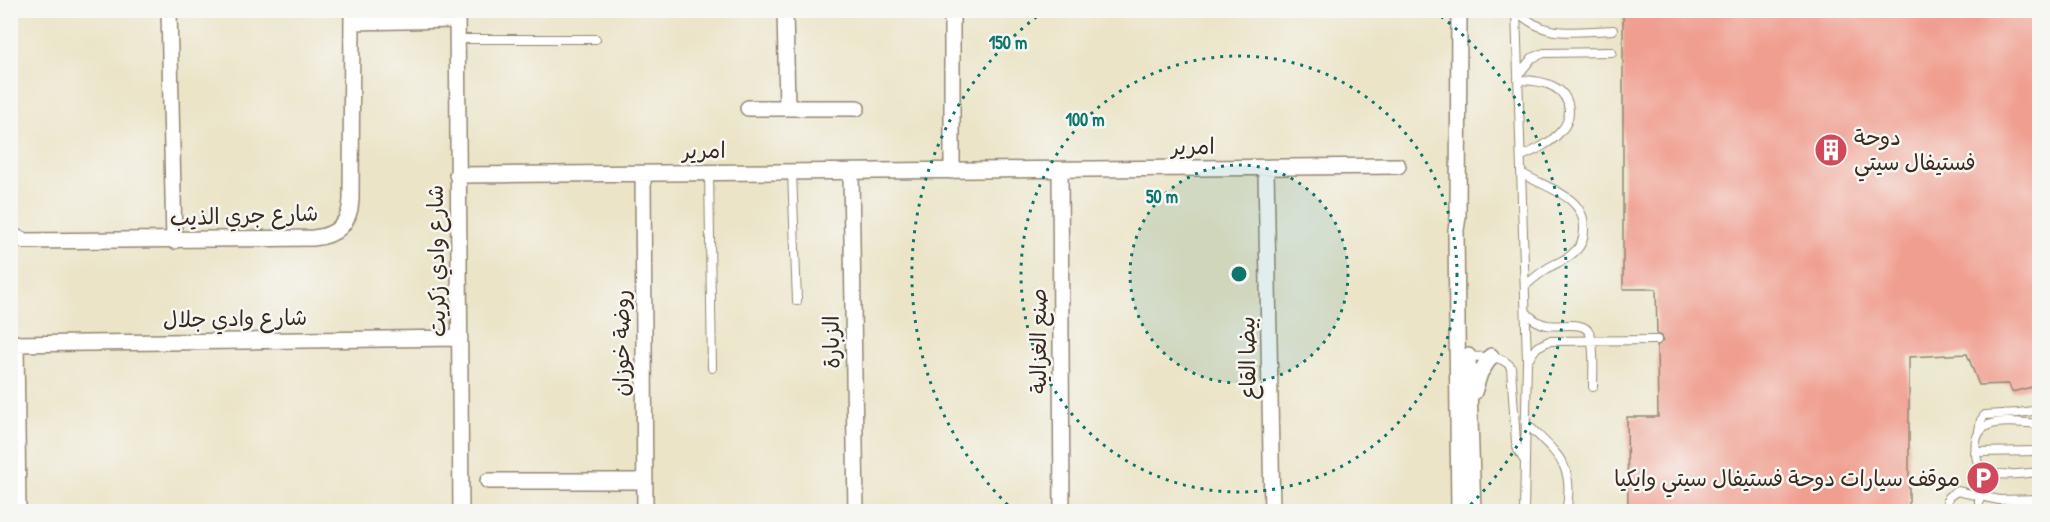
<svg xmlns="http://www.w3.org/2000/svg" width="2050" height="522" font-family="'Patrick Hand','Playpen Sans Arabic',sans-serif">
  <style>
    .building { fill: #f09e8f }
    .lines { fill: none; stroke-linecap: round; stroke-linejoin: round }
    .service-casing { stroke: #938772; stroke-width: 10 }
    .minor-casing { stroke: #938772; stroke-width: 18 }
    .service { stroke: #fff; stroke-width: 8 }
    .minor { stroke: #fff; stroke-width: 15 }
    .ring { fill: none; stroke: #0f766e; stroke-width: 3; stroke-dasharray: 3 6 }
    .labels { text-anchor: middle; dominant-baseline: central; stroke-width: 5; stroke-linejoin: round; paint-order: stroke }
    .poi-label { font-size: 22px; fill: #3b2a1e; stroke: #f6f6f2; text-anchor: start }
    .street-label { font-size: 22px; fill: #3b2a1e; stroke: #f6f6f2 }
    .centre { fill: #0f766e; stroke: #f6f6f2; stroke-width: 3 }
    .ring-label { font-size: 18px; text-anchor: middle; font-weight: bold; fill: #0f766e; stroke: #f6f6f2; stroke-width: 5; stroke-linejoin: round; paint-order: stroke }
  </style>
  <rect width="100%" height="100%" fill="#f6f6f2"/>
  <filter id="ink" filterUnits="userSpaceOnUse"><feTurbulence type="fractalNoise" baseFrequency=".0167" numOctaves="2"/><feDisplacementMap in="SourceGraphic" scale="12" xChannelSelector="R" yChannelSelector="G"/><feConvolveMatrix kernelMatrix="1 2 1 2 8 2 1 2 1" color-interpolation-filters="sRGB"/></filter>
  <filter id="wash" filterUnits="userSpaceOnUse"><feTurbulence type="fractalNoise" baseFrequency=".008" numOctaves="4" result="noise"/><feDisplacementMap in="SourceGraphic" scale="24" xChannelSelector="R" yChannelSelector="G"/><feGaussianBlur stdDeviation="1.35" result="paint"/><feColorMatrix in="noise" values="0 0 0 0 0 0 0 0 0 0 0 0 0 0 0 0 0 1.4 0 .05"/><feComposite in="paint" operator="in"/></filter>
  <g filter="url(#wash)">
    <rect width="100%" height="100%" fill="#ebe4c7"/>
    <g id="blocks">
      <path class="building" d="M 1623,10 L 2040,10 L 2040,385 L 2012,392 L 2009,384 L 1979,385 L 1967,354 L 1909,357 L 1909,512 L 1628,512 L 1627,417 L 1658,417 L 1657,346 L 1663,341 L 1662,336 L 1657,334 L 1656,289 L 1623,289 Z"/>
    </g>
  </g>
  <g filter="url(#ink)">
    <use href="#blocks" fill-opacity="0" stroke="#938772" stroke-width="1.5"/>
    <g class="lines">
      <g class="service-casing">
        <path id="service" d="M 1516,10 L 1527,360 L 1524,512
          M 1516,10 C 1545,40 1575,31 1613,30
          M 457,39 L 596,39
          M 1518,75 L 1532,58 L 1544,53 L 1612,52
          M 1518,80 C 1539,80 1567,84 1569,110 C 1569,118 1566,126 1561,131 C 1551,143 1536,150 1522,156
          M 792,172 L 797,301
          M 709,173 L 712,368
          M 1523,174 C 1546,188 1586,196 1584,230 C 1584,239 1580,248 1572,254 C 1566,260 1556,263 1548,268 C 1540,273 1533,279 1526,285
          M 1527,313 C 1532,319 1538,323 1547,325 C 1559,328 1584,319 1590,334 C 1595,346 1593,373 1593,387
          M 1468,357 C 1484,357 1500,354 1511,367 L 1516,442 L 1518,450 L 1524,460
          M 1528,359 L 1537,347 L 1549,341 L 1657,340
          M 1526,423 C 1556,454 1576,463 1566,512
          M 2040,424 C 2012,423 1970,412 1976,455 C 1977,463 1981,470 1989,472 C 2001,477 2026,473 2040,472
          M 1979,431 L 1981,420 L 1985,415 L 2018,413 L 2040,410
          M 1975,452 L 2040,451
          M 1979,496 L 1979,512
          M 1947,512 L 1948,497 L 1957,491 L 1999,500 L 2040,499"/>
      </g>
      <g class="minor-casing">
        <path id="minor" d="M 169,10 L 174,241
          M 457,10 L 461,512
          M 785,10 L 787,108
          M 952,10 L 952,171
          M 1459,10 L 1458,217 L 1456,230 L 1459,512
          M 352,22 L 457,20
          M 748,108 L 857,108
          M 1266,168 L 1272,512
          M 1060,170 L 1062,512
          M 851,172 L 856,512
          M 643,174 L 645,512
          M 457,175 L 1398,166
          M 10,235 L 25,241 L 313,238 C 337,236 350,223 351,200 L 352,10
          M 16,343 L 18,512
          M 10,344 L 460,338
          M 1468,356 L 1473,512
          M 1474,392 L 1480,373 L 1491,356
          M 488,481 L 645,481"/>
      </g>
      <use href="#service" class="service"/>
      <use href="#minor" class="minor"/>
    </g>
  </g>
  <circle cx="1239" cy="274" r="109" fill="#0f766e" fill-opacity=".12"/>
  <g class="ring">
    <circle cx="1239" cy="274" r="109"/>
    <circle cx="1239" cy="274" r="218"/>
    <path d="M1014 511A327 327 0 0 1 1044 11M1434 11A327 327 0 0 1 1464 511"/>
  </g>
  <defs>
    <g id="building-disc" transform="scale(1.725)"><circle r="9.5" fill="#d1495b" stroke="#f6f6f2"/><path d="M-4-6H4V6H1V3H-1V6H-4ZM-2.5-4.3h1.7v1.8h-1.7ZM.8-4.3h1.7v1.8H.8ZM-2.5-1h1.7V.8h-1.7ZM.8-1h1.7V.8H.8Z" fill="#fff"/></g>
    <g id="parking-disc" transform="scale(1.725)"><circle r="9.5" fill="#d1495b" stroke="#f6f6f2"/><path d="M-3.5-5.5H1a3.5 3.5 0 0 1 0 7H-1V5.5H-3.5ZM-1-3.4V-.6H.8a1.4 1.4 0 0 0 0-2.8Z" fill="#fff"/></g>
  </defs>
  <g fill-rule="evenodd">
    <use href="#building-disc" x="1831" y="150"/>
    <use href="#parking-disc" x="1983" y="478"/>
  </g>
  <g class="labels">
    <g class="poi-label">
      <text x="1854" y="137">دوحة<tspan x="1854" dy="25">فستيفال سيتي</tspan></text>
      <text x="1960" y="478" text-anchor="end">موقف سيارات دوحة فستيفال سيتي وايكيا</text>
    </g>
    <g class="street-label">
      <text transform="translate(1193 146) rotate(-1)">امرير</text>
      <text transform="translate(704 150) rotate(-1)">امرير</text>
      <text transform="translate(244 215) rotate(-2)">شارع جري الذيب</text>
      <text transform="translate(436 261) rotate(-91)">شارع وادي زكريت</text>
      <text transform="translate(235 318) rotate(-1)">شارع وادي جلال</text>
      <text transform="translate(1038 341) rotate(-90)">صنع الغزالية</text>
      <text transform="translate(831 342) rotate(-91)">الزبارة</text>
      <text transform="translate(621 343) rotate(-90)">روضة خوزان</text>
      <text transform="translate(1247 358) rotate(-91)">بيضا القاع</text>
    </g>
  </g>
  <circle cx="1239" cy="274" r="9" class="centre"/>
  <g class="ring-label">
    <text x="1008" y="49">150 m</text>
    <text x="1085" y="126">100 m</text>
    <text x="1162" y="203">50 m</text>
  </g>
  <rect width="2050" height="522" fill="none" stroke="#f6f6f2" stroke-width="36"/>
</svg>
